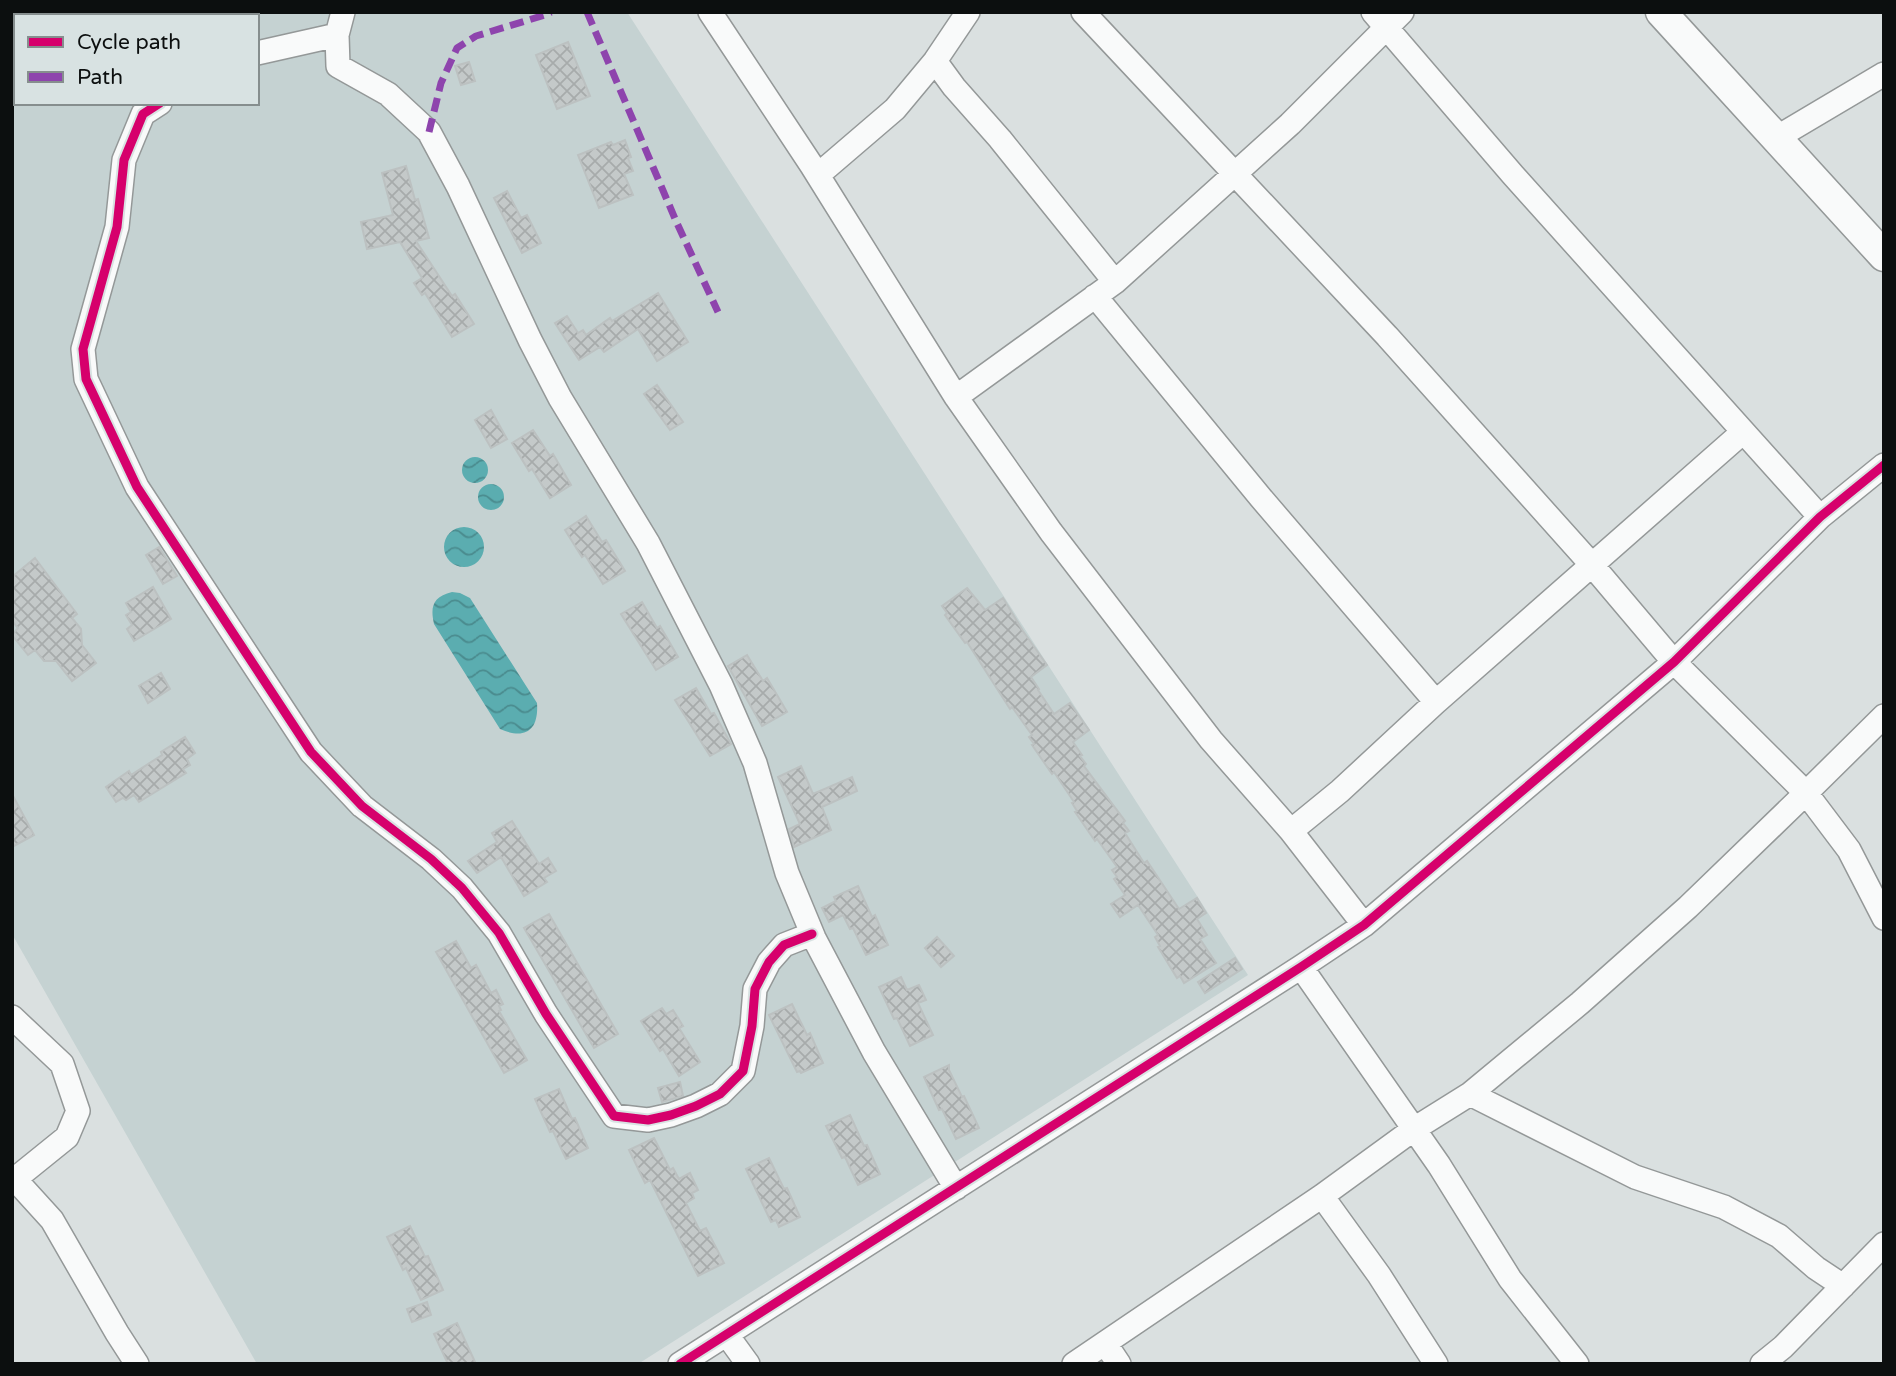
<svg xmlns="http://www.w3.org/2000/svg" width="1896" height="1376" font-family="'Varela Round',sans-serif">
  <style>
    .built { fill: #c5d2d2; fill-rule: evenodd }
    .water { fill: url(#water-waves) }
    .building { fill: url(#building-cross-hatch); stroke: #bcc1c1; stroke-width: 2 }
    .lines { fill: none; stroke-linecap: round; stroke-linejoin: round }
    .minor-casing { stroke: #949898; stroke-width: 26 }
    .major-casing { stroke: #949898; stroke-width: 33 }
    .minor { stroke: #f9fafa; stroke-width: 23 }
    .major { stroke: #f9fafa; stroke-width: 30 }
    .quiet { stroke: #8e44ad; stroke-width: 7; stroke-dasharray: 14 7; stroke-linecap: butt }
    .cycleway-casing { stroke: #d8e2e2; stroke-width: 13 }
    .cycleway { stroke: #d6006c; stroke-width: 9 }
  </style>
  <defs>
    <pattern id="water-waves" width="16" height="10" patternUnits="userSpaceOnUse" patternTransform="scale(1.75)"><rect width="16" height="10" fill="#5badb0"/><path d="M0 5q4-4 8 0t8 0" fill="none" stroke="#4a8b8e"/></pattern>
    <pattern id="building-cross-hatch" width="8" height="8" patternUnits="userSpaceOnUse" patternTransform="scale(1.75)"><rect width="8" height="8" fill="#c4c9c9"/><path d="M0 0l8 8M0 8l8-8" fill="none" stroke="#a7abab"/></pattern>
  </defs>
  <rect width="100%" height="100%" fill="#dae0e0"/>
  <path class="built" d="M 12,12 L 627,12 L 1248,975 L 638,1364 L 257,1364 L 12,934 ZM 16,16 L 257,16 L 257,103 L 16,103 Z"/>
  <path class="water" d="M462 470a13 13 0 1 1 26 0a13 13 0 1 1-26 0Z
    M478 497a13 13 0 1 1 26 0a13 13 0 1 1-26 0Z
    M444 547a20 20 0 1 1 40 0a20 20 0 1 1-40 0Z
    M 452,592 L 460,593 L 470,598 L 537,703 C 539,731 525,740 500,729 L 434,624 C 430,606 433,597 452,592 Z"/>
  <path class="building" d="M 568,42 L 590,96 L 557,109 L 536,55 Z
    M 469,62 L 475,81 L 461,85 L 455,66 Z
    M 625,140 L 631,157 L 628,158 L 633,171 L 624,174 L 633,195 L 599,208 L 578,155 L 611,142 L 613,145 Z
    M 406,166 L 415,200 L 418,199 L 429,238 L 416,241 L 452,296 L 455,294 L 474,324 L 452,337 L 425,293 L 422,295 L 414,283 L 422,278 L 400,242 L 367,249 L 361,222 L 393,215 L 382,173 Z
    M 507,191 L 521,218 L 527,215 L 541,243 L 522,253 L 494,198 Z
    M 658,293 L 688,342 L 657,361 L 638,329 L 604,352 L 600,347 L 579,360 L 555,323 L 567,316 L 578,333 L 583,330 L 586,335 L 610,318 L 612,321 Z
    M 657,385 L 683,422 L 670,430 L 644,394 Z
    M 491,410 L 507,439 L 491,448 L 475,420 Z
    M 533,430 L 550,456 L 553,454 L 571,485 L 550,498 L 532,469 L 529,471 L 512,443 Z
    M 586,516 L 602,542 L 606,540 L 625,571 L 603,584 L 585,555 L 582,557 L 565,530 Z
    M 159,547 L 177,576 L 163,584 L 146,555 Z
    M 35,558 L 77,614 L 72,618 L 81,629 L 82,645 L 96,663 L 72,681 L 56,661 L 44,661 L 35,650 L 28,655 L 12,635 L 18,628 L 12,621 L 12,577 Z
    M 153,587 L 171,619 L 134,641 L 127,629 L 132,625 L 126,615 L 131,612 L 126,603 Z
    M 967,588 L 985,610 L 1003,598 L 1023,631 L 1047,665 L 1031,677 L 1039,689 L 1038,690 L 1054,714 L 1070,703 L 1089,730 L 1073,742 L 1082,755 L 1080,756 L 1086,764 L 1084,766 L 1125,821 L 1123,823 L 1129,831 L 1125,833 L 1144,863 L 1147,861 L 1179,909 L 1197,898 L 1206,913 L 1197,919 L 1207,935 L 1200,939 L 1216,963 L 1184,983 L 1180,976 L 1177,978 L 1158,947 L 1160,946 L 1155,937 L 1158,935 L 1138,905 L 1120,917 L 1111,904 L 1125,895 L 1114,879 L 1117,877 L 1112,870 L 1117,867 L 1097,839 L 1095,841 L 1075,812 L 1077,811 L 1072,803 L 1074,802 L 1054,772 L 1052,774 L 1032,745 L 1034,744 L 1029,737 L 1032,735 L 1012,707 L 1010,709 L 967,642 L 965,643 L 945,615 L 947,613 L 942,606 Z
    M 642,602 L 657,628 L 660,626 L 678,657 L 656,670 L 621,614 Z
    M 747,655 L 763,681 L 767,678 L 787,712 L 762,726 L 728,666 Z
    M 161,673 L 170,689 L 148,703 L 139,686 Z
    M 696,688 L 711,714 L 714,713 L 731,744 L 710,756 L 675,700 Z
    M 185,737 L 195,753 L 187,759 L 190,765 L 183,769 L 186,773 L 139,802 L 134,795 L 126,800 L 123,798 L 116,802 L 106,787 L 129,771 L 131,775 L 162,755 L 161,752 Z
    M 801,766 L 813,794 L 852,777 L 857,791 L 822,807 L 831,830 L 794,847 L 789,829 L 800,824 L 778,777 Z
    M 12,794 L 34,835 L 12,847 Z
    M 512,821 L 539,864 L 548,858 L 556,871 L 544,878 L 547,882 L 524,896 L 501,857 L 477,873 L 468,861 L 497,842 L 492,833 Z
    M 858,886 L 872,917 L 875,915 L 888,945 L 866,955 L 853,928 L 850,929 L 843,915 L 829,922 L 822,908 L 836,901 L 834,897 Z
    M 549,914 L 618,1034 L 594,1048 L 524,928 Z
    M 937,937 L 954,956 L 941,967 L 925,948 Z
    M 456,941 L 471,968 L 476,965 L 491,993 L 496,990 L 503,1004 L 499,1006 L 501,1010 L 499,1011 L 527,1060 L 504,1073 L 436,952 Z
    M 1235,958 L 1242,969 L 1205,993 L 1198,982 Z
    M 901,977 L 907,990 L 919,985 L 926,1000 L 918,1003 L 933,1035 L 910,1046 L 897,1018 L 894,1019 L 879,987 Z
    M 792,1004 L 807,1035 L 810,1033 L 823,1063 L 801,1073 L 800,1071 L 797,1072 L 769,1015 Z
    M 662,1008 L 666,1014 L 673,1010 L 683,1026 L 679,1028 L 700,1062 L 679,1076 L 663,1049 L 660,1051 L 641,1021 Z
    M 949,1065 L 949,1070 L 962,1097 L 964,1096 L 979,1128 L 956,1139 L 942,1109 L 939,1110 L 924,1077 Z
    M 680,1082 L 683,1096 L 662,1102 L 658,1088 Z
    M 559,1089 L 572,1119 L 575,1118 L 588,1148 L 566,1159 L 553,1131 L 550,1132 L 535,1099 Z
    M 850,1115 L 864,1146 L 867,1145 L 880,1174 L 858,1185 L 845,1157 L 842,1158 L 826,1126 Z
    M 654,1138 L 670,1170 L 673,1168 L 679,1179 L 690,1173 L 698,1190 L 692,1193 L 694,1198 L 686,1203 L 700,1231 L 706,1228 L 724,1263 L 698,1276 L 650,1180 L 645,1183 L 629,1150 Z
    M 769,1158 L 784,1189 L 787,1188 L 800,1217 L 779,1227 L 776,1220 L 771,1222 L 746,1169 Z
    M 410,1226 L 425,1257 L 428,1256 L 443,1290 L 421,1300 L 406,1268 L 403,1270 L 387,1237 Z
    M 427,1302 L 431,1315 L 412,1322 L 407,1309 Z
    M 457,1323 L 476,1364 L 448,1364 L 434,1334 Z"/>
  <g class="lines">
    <g class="minor-casing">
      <path id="minor" d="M 343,12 L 337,35 L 338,66 L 388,94 L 429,132 L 458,186 L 530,340 L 560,398 L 648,543 L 721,685 L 755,763 L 787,873 L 814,938 L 874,1052 L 956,1188
        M 710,12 L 812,166 L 956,397 L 1051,532 L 1211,740 L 1291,831 L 1364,925
        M 1083,12 L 1387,336 L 1592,565 L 1674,662 L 1806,793 L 1849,850 L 1884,918
        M 1373,12 L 1513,175 L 1820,517
        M 257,53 L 337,35
        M 935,61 L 954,87 L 1000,139 L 1115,282
        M 160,103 L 143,114 L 124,160 L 117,227 L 83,349 L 86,379 L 137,487 L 311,752 L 362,806 L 431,859 L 462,888 L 499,933 L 546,1014 L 614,1116 L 648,1120 L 671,1115 L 696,1106 L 720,1094 L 743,1071 L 752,1026 L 755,989 L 769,962 L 784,945 L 812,934
        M 1776,138 L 1884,74
        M 818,175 L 895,109 L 935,61 L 968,12
        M 1095,296 L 1261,498 L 1436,702
        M 956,397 L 1115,282 L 1290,124 L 1402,12
        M 1291,831 L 1340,791 L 1436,702 L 1743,432
        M 1301,967 L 1439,1165 L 1510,1279 L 1577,1364
        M 12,1017 L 62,1064 L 78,1111 L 67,1137 L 15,1179
        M 1470,1094 L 1635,1177 L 1724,1207 L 1779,1236 L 1816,1268 L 1843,1286
        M 12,1176 L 52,1220 L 117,1333 L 137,1364
        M 1322,1196 L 1379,1275 L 1436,1364
        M 727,1335 L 748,1364
        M 1105,1343 L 1119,1364
        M 680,1364 L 1301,967 L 1364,925 L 1674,662 L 1820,517 L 1884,465
        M 1074,1364 L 1322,1196 L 1414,1129 L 1470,1094 L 1580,1003 L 1688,907 L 1806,793 L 1884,716
        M 1762,1364 L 1783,1347 L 1884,1244"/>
    </g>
    <g class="major-casing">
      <path id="major" d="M 1661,12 L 1884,256"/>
    </g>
    <use href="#minor" class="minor"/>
    <use href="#major" class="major"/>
    <path class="quiet" d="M 587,12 L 676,221 L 718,312
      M 429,132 L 441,83 L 457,48 L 476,36 L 545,15 L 551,12"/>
    <g class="cycleway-casing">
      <path id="cycleway" d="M 160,103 L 143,114 L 124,160 L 117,227 L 83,349 L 86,379 L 137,487 L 311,752 L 362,806 L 431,859 L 462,888 L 499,933 L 546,1014 L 614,1116 L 648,1120 L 671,1115 L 696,1106 L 720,1094 L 743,1071 L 752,1026 L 755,989 L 769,962 L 784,945 L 812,934
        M 680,1364 L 1301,967 L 1364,925 L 1674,662 L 1820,517 L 1884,465"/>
    </g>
    <use href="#cycleway" class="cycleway"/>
  </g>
  <rect width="1896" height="1376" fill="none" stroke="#0c0f0f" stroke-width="28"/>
  <rect x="14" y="14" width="245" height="91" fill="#d8e2e2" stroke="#868e8e" stroke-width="2"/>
  <rect x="28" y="37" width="35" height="10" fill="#d6006c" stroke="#868e8e" stroke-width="2"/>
  <text x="77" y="49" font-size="21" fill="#0c0f0f">Cycle path</text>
  <rect x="28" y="72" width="35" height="10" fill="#8e44ad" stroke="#868e8e" stroke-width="2"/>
  <text x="77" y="84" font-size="21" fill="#0c0f0f">Path</text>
</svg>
